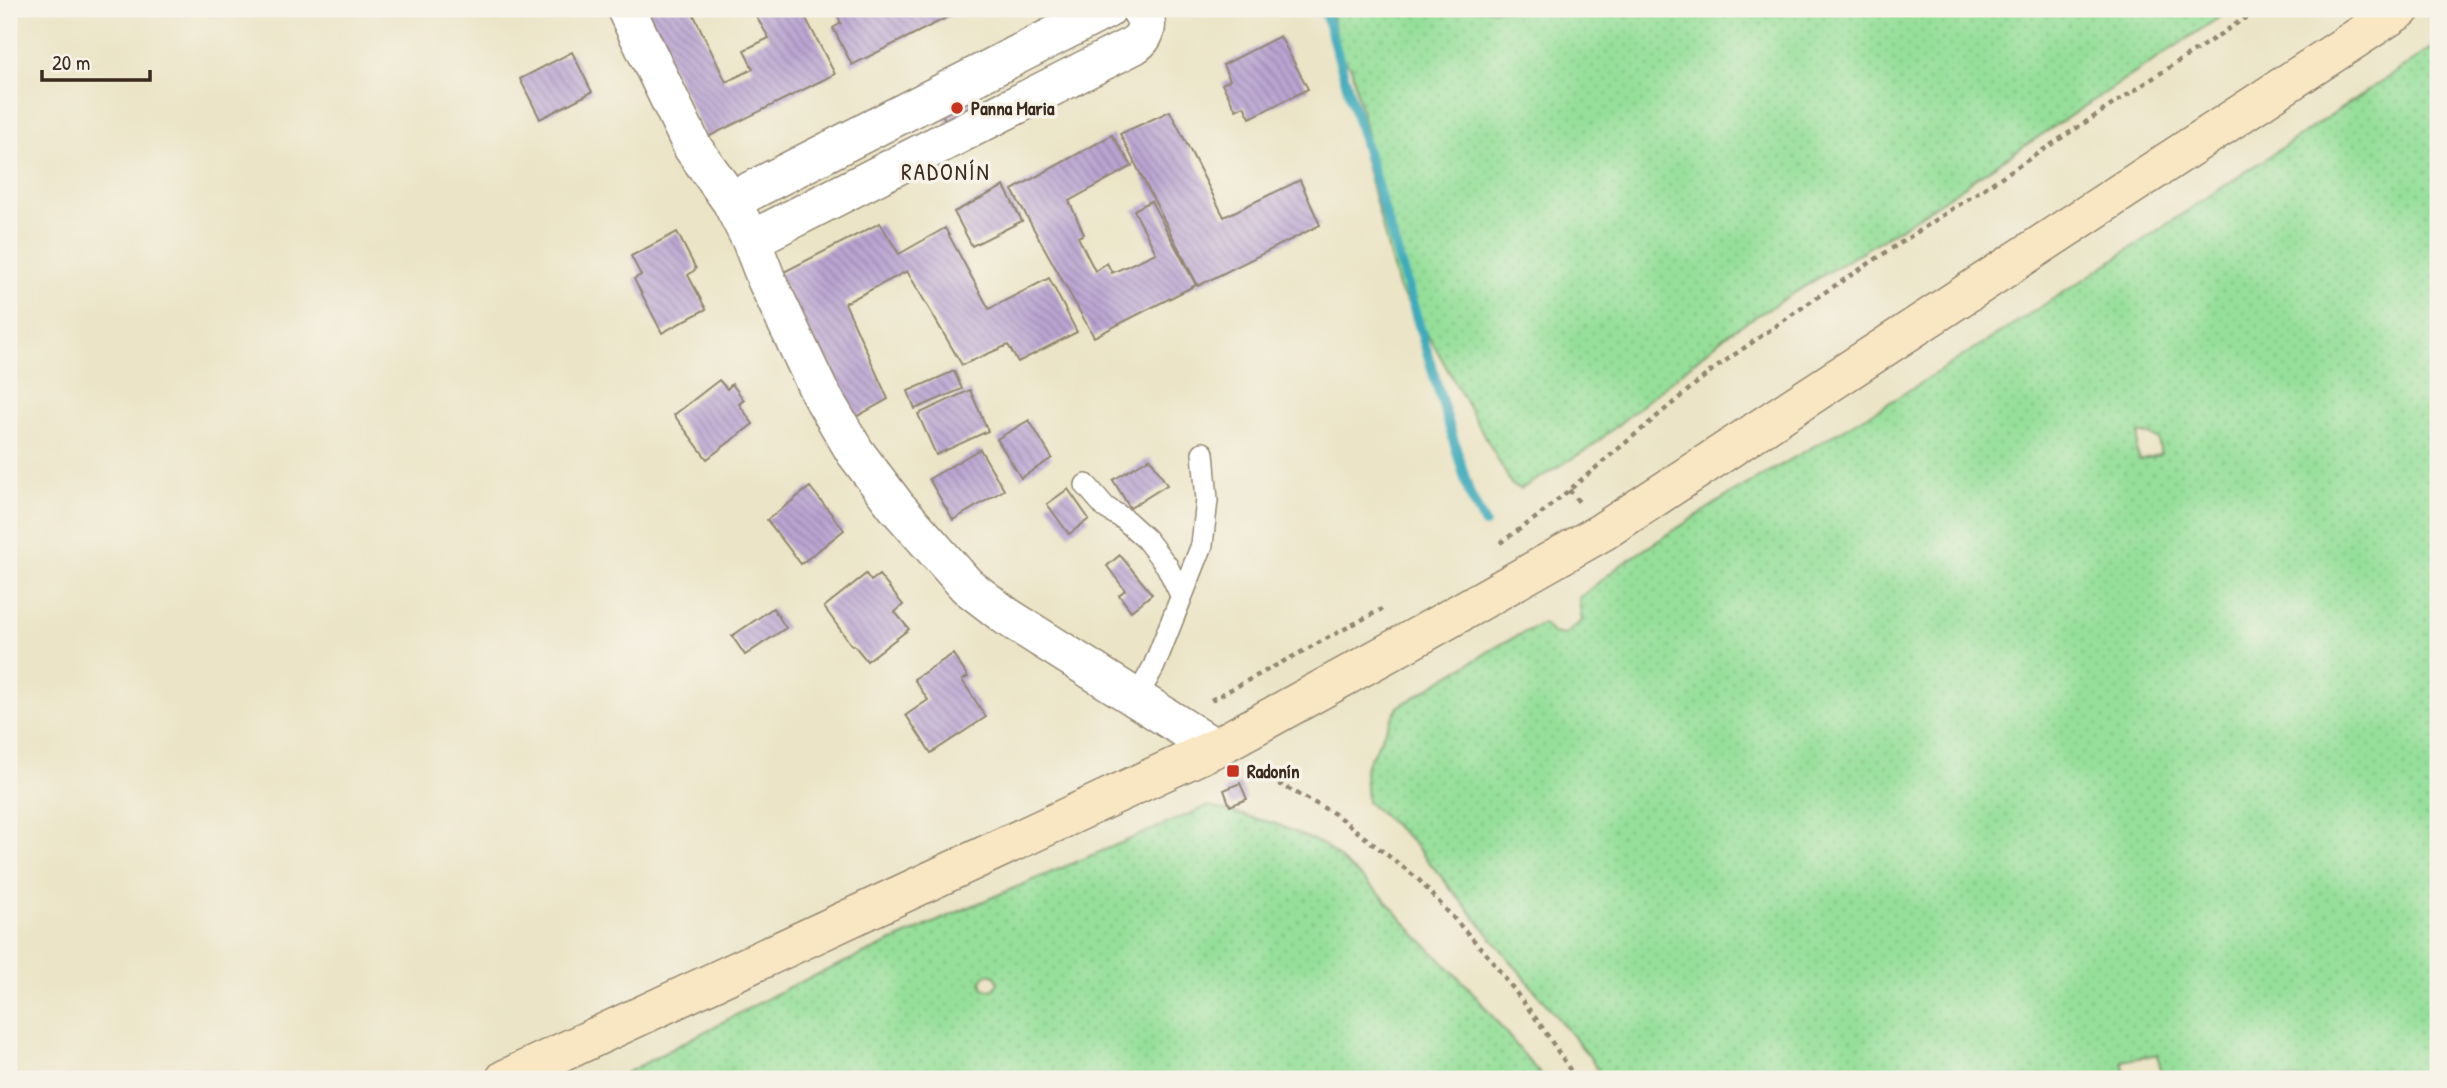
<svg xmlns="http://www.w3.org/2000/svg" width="2447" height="1088" font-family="'Patrick Hand',sans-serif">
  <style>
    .grass { fill: url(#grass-dots); stroke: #68845c; stroke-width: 2; fill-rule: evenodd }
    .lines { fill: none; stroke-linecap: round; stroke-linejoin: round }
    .stream { stroke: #3dabbb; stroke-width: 10 }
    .building { fill: url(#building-back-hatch) }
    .lane-casing { stroke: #938772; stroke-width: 24 }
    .street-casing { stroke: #938772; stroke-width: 41 }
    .secondary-casing { stroke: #938772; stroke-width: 41 }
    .path { stroke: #938772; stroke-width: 4.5; stroke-dasharray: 5 5; stroke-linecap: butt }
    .lane { stroke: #fff; stroke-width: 21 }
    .street { stroke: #fff; stroke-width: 38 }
    .secondary { stroke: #f9e7c3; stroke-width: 38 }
    .poi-dot { fill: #c8321e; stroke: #f7f3e8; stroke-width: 2.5 }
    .labels { text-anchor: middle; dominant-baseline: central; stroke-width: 7; stroke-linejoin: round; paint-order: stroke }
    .poi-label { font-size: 19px; font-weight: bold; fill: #3b2a1e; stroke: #f7f3e8; text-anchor: start }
    .quarter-label { font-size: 23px; letter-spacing: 2px; fill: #3b2a1e; stroke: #f7f3e8 }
  </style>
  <defs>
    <pattern id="grass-dots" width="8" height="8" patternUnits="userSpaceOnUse" patternTransform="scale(1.75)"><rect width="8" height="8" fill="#95df9a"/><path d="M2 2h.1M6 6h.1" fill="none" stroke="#81c084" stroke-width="1.8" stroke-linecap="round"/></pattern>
    <pattern id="building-back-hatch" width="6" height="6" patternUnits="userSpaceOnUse" patternTransform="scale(1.75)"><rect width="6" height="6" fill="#baa4d2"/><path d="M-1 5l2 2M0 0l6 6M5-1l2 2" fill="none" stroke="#9886aa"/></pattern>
  </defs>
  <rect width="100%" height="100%" fill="#f7f3e8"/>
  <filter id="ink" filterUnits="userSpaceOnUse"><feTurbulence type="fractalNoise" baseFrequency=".0143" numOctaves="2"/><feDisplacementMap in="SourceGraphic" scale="14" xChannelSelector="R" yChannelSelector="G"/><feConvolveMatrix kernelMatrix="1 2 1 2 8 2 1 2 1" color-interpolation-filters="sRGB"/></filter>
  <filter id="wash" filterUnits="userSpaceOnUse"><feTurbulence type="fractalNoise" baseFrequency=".00686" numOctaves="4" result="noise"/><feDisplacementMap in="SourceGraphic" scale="28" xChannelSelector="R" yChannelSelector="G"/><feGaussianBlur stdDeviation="1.57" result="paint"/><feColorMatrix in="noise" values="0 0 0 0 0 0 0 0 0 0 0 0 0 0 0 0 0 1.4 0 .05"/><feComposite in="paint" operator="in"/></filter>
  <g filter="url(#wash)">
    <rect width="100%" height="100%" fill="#ebe4c6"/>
    <path class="grass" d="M 1330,9 L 2232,9 L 1902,227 L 1730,332 L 1590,448 L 1521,489 L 1512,485 L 1439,354 L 1398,287 L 1363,153 L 1367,135 L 1351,67 L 1342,58 Z
      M 2438,44 L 2438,1079 L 2162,1079 L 2158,1054 L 2122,1061 L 2126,1079 L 1603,1079 L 1589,1056 L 1411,840 L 1367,802 L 1365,768 L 1398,707 L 1503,643 L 1543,623 L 1552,633 L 1564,635 L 1582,621 L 1579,598 L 1622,564 L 1727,496 L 1884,406 L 2080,282 ZM 2139,434 L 2150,434 L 2158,440 L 2161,454 L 2140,460 L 2136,450 Z
      M 1208,806 L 1276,824 L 1324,845 L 1382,896 L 1416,935 L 1469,988 L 1544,1079 L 615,1079 L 789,987 L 967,908 ZM 989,974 L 995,976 L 998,982 L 994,989 L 989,990 L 983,988 L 981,982 L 984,976 Z"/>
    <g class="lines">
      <path class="stream" d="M 1324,9 L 1470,495 L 1485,524"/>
    </g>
    <g id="blocks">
      <path class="building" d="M 490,9 L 510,9 L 493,16 Z
        M 645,9 L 691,9 L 726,82 L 753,69 L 744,50 L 769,38 L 752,9 L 801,9 L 835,74 L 706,138 Z
        M 835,9 L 964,9 L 852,65 L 833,28 L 841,23 Z
        M 1280,36 L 1308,89 L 1250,118 L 1244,106 L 1236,110 L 1222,84 L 1230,80 L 1223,65 Z
        M 572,52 L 592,92 L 540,119 L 520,79 Z
        M 972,99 L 975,106 L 948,126 L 938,105 Z
        M 1170,111 L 1224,217 L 1300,180 L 1320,225 L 1198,286 L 1120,134 Z
        M 1112,135 L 1132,166 L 1069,201 L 1084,234 L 1078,237 L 1095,271 L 1107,263 L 1112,273 L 1156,253 L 1134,210 L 1151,201 L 1196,285 L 1094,337 L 1012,190 Z
        M 1004,186 L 1022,221 L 972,246 L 954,212 Z
        M 880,223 L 899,254 L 945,228 L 989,309 L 1049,278 L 1077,332 L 1018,362 L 1008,345 L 962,365 L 907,271 L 845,303 L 888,399 L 852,419 L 778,275 Z
        M 677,232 L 696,269 L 688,275 L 706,309 L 662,333 L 634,279 L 641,275 L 631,256 Z
        M 954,371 L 962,389 L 915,409 L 908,391 Z
        M 719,380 L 727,389 L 732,384 L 744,400 L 739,404 L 753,424 L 707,459 L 674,415 Z
        M 970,390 L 988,431 L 936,455 L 918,414 Z
        M 1029,420 L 1052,458 L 1021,478 L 997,439 Z
        M 980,449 L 1004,490 L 953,520 L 929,479 Z
        M 1150,458 L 1167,485 L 1130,508 L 1113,480 Z
        M 810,487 L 844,530 L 801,564 L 767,520 Z
        M 1068,489 L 1089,519 L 1069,534 L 1047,504 Z
        M 1120,555 L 1152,594 L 1131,611 L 1119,595 L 1125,590 L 1107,566 Z
        M 866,574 L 871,581 L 879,575 L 903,605 L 895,612 L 909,629 L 867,661 L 854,645 L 852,646 L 824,607 Z
        M 773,608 L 786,628 L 745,655 L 732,636 Z
        M 953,654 L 968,677 L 962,680 L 986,717 L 931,753 L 906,715 L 928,700 L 914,679 Z
        M 1240,783 L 1247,799 L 1230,806 L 1224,790 Z"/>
    </g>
  </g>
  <g filter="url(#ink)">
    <use href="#blocks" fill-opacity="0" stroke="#938772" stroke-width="2"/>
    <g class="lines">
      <g class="lane-casing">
        <path id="lane" d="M 1086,485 L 1106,508 L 1124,519 L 1146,539 L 1167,566 L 1181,595
          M 1137,697 L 1154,666 L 1202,545 L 1207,500 L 1203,453"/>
      </g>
      <g class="street-casing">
        <path id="street" d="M 626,9 L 693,148 L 731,201 L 751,240 L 767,281 L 819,391 L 855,452 L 896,506 L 967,586 L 1006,616 L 1215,748
          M 731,201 L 1107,9
          M 751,240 L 1134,45 C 1147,36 1150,22 1140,9"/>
      </g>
      <g class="secondary-casing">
        <path id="secondary" d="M 505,1079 L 1215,748 L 1424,633 L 1602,532 L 2401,9"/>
      </g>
      <path class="path" d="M 1569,490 L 1580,503
        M 1500,543 L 1537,517 L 1711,371 L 1816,298 L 2259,9
        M 1211,700 L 1382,609
        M 1252,769 L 1335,814 L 1418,879 L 1489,957 L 1540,1024 L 1576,1079"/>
      <use href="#lane" class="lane"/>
      <use href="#street" class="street"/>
      <use href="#secondary" class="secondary"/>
    </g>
  </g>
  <g class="poi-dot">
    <circle cx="957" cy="108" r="7"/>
    <rect x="1226" y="764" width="14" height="14" rx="3.5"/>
  </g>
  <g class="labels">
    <g class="poi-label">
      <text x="971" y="108">Panna Maria</text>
      <text x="1247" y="771">Radonín</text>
    </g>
    <g class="quarter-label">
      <text x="946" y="171">RADONÍN</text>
    </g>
  </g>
  <rect width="2447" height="1088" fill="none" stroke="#f7f3e8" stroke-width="35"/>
  <path d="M42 70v10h108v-10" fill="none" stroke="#3b2a1e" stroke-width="3.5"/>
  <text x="52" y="70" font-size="21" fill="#3b2a1e" stroke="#f7f3e8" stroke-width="5" paint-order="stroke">20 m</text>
</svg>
